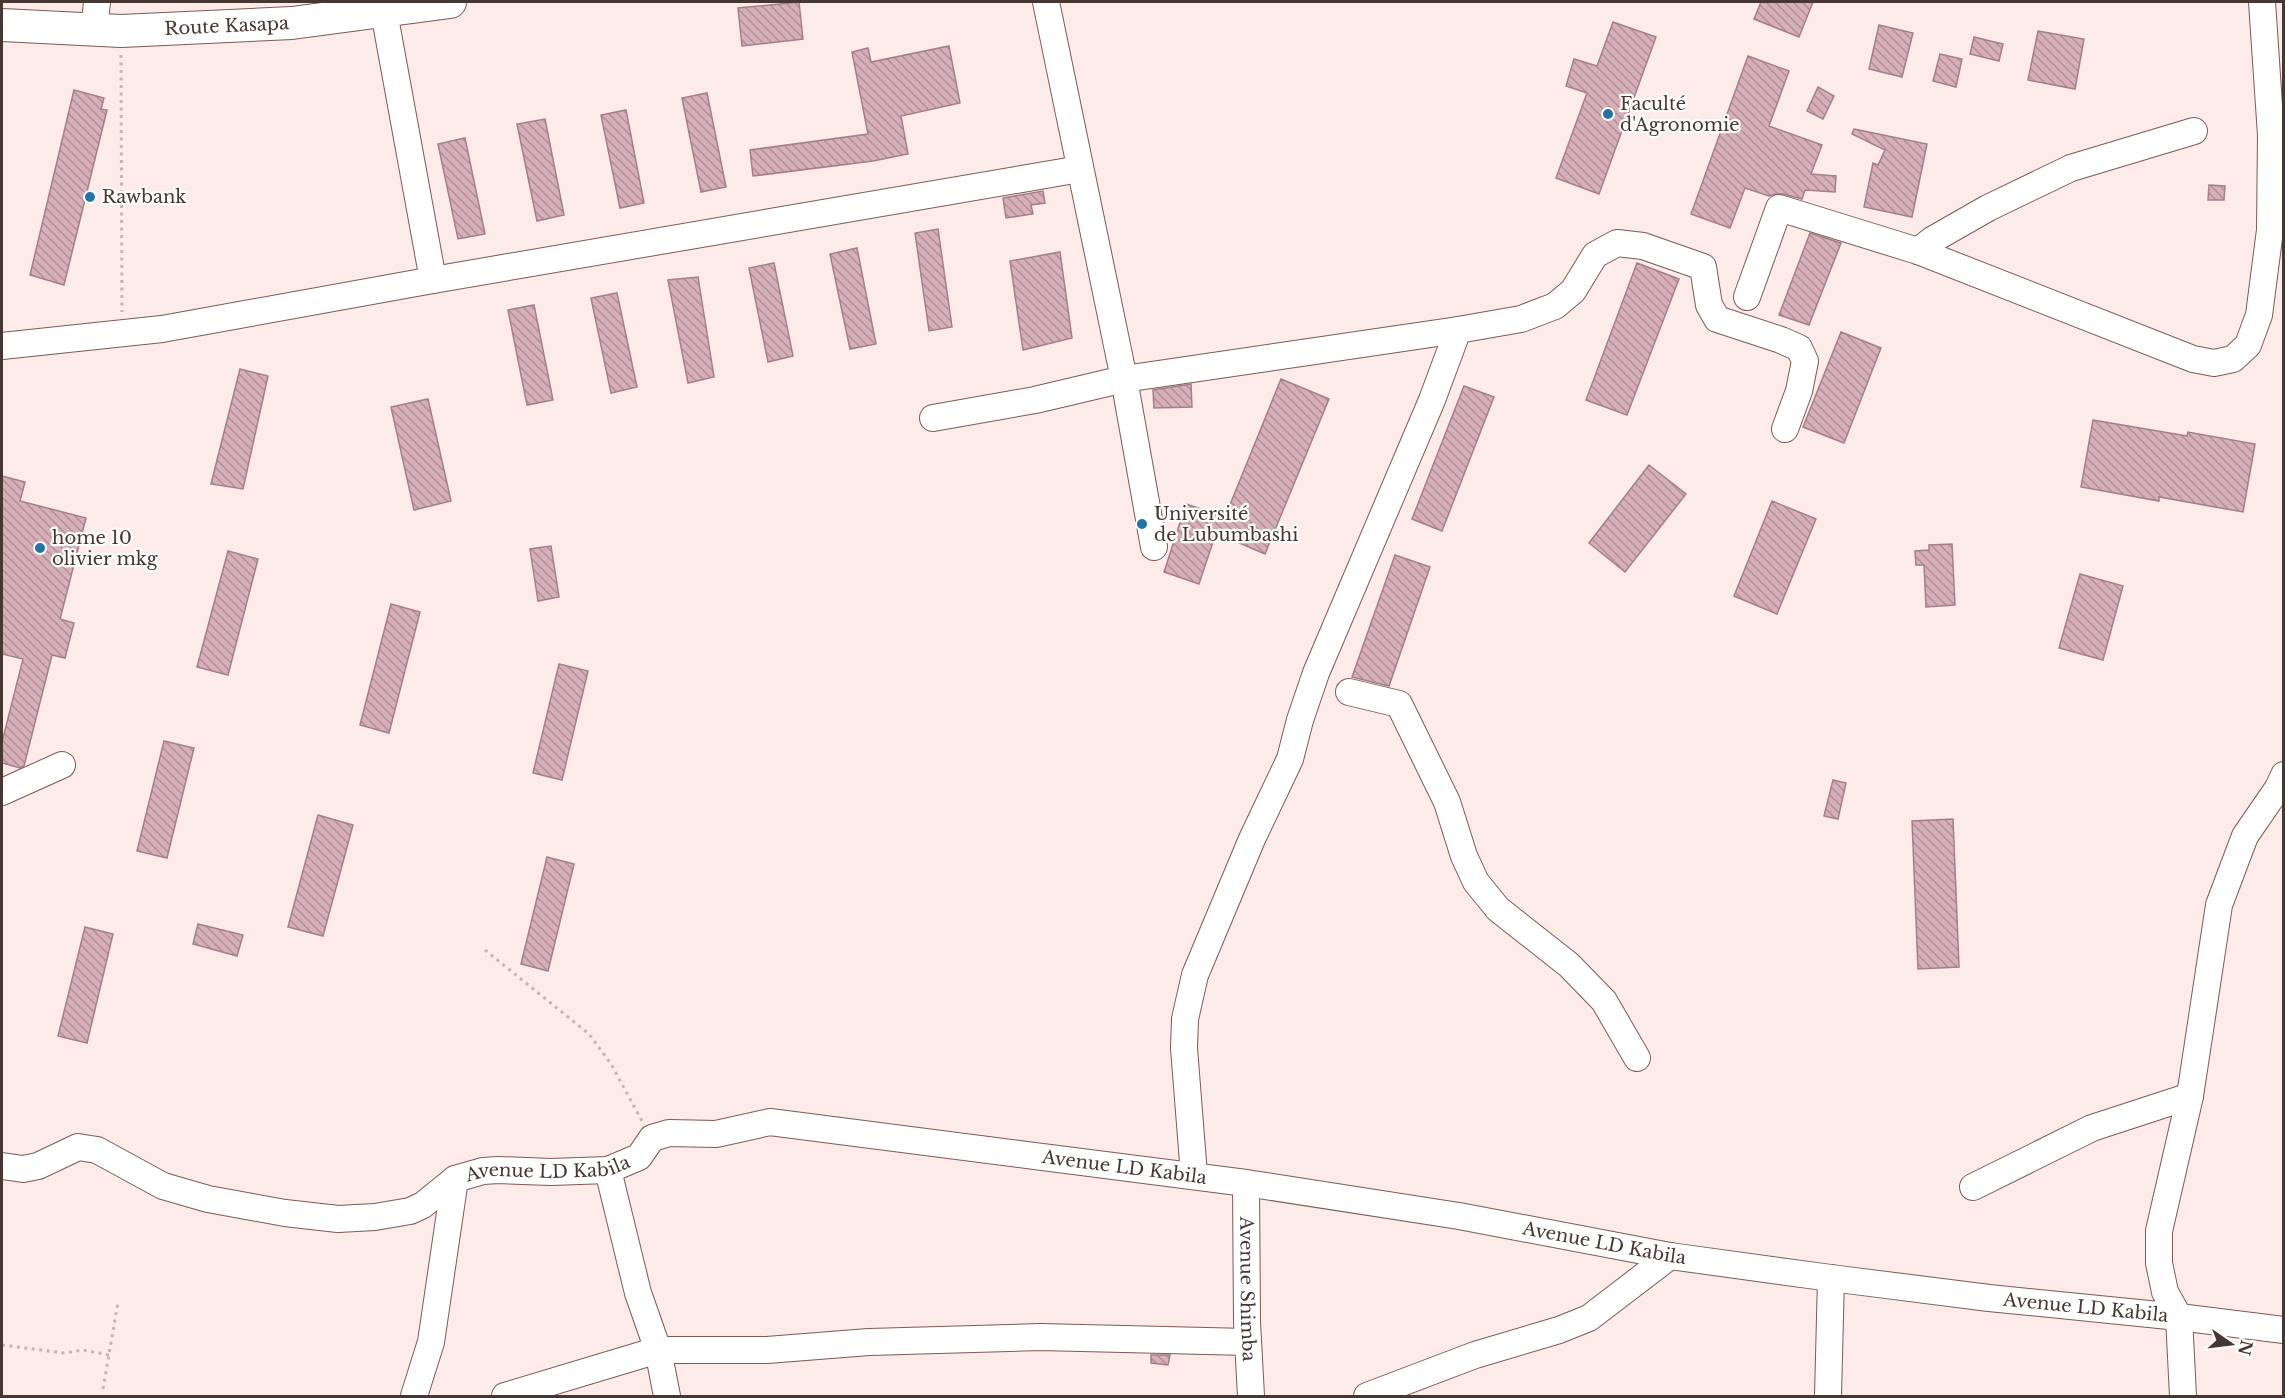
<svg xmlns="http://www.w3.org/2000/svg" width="2285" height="1398" font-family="'Libre Baskerville',serif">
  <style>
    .building { fill: url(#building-back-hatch); stroke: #a47f89; stroke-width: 1.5 }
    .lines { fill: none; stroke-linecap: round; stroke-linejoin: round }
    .minor-casing { stroke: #7d5a54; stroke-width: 28 }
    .major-casing { stroke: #7d5a54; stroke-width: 34 }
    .path { stroke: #c5b5b1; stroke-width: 3; stroke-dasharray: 3 4.5; stroke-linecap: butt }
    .minor { stroke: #fff; stroke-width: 26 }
    .major { stroke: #fff; stroke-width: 32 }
    .poi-dot { fill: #2573a5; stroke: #fdfdfd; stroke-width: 2 }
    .labels { text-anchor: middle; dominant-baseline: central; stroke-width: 4.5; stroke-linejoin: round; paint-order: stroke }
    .street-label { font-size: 18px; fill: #473733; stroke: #fdfdfd }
    .poi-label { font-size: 18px; fill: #473733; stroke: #fdfdfd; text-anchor: start }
  </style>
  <defs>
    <pattern id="building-back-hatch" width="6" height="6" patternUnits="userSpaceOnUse" patternTransform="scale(1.5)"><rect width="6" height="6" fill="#d7afb9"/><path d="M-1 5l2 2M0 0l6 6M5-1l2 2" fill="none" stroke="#b08f97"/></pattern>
  </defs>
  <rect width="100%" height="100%" fill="#fcebe8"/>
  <path class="building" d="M 799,2 L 803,39 L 742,46 L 738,8 Z
    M 1761,2 L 1813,2 L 1799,37 L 1754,19 Z
    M 1613,22 L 1656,37 L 1599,194 L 1556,178 L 1587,93 L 1566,86 L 1574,59 L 1597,66 Z
    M 1879,25 L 1913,33 L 1902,77 L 1869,69 Z
    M 2038,31 L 2084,39 L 2075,89 L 2028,80 Z
    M 1974,37 L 2003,44 L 1999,61 L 1970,54 Z
    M 949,46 L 960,103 L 901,116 L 908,154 L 873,161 L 753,176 L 750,150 L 868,134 L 852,52 L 868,48 L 871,62 Z
    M 1940,54 L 1962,59 L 1956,87 L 1933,81 Z
    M 1748,56 L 1789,71 L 1769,126 L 1822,145 L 1811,174 L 1836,176 L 1835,192 L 1805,190 L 1802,199 L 1783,194 L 1775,194 L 1769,196 L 1745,188 L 1730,228 L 1691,214 Z
    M 1818,87 L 1834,96 L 1823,119 L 1807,111 Z
    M 74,90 L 104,98 L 101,109 L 107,110 L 64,285 L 30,275 Z
    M 707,93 L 726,187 L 701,192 L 682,98 Z
    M 626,110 L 644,203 L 620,208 L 601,115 Z
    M 545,119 L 564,215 L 537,221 L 517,124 Z
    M 1854,129 L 1927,144 L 1912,217 L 1864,207 L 1873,163 L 1878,165 L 1885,150 L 1852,134 Z
    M 465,138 L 485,234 L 458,239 L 438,144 Z
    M 2209,185 L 2225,186 L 2224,200 L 2208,200 Z
    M 1043,191 L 1045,203 L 1031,205 L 1033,214 L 1006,218 L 1003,198 Z
    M 938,229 L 952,327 L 929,331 L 915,233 Z
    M 1810,233 L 1841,243 L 1809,325 L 1779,315 Z
    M 857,248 L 876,344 L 850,349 L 830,254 Z
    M 1060,252 L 1072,338 L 1023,350 L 1010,261 Z
    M 774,263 L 793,356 L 768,362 L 749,268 Z
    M 1637,263 L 1679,279 L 1627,415 L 1586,400 Z
    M 698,277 L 714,377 L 688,383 L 668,280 Z
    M 617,293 L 637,387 L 611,393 L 591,298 Z
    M 534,305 L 553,400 L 527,405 L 508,310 Z
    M 1841,332 L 1881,348 L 1844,443 L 1803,427 Z
    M 240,369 L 268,376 L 243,489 L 211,484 Z
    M 1281,379 L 1329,399 L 1265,554 L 1216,533 L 1199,584 L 1164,572 L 1186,504 L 1225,517 Z
    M 1191,384 L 1192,407 L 1154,408 L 1153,390 Z
    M 1464,386 L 1494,397 L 1442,531 L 1412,519 Z
    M 428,399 L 451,501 L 414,510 L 391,407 Z
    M 2093,420 L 2187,436 L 2188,432 L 2255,444 L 2243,512 L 2159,497 L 2159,501 L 2081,487 Z
    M 1649,465 L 1686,494 L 1625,572 L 1589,543 Z
    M 2,476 L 25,482 L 20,501 L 86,518 L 60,619 L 74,623 L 65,658 L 52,655 L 24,766 L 20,768 L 2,763 L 2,742 L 23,659 L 2,654 Z
    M 1772,501 L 1816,519 L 1777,614 L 1734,596 Z
    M 1952,544 L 1955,605 L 1926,607 L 1924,565 L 1916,565 L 1915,551 L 1929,550 L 1929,545 Z
    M 551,546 L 559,597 L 538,601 L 530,549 Z
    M 228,551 L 258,559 L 228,675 L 197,667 Z
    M 1395,555 L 1430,567 L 1389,686 L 1352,677 Z
    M 2080,574 L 2123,586 L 2103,660 L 2059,648 Z
    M 391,604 L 420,612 L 389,733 L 360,725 Z
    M 559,664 L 588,671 L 562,780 L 533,773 Z
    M 164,741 L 194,748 L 167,858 L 137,851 Z
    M 1833,780 L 1846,783 L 1838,819 L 1824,816 Z
    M 318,815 L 353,825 L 323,936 L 288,927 Z
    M 1953,819 L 1959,967 L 1918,969 L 1912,821 Z
    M 547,857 L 574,864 L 548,971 L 521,964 Z
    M 198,924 L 243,935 L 237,956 L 193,944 Z
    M 85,927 L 113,934 L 87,1043 L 58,1036 Z
    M 1151,1355 L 1170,1355 L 1168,1365 L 1151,1363 Z"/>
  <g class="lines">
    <g class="minor-casing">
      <g id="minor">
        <path d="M 1046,2 L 1124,379 L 1458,330 L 1521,319 L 1555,306 L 1573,291 L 1595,255 L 1617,243 L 1643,246 L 1703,267 L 1709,305 L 1717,319 L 1781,340 L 1799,348 L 1805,361 L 1799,391 L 1785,429"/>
        <path d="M 384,12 L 433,280"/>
        <path d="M 94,30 L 97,2"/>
        <path d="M 1918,251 L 1932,240 L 1988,208 L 2071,168 L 2194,131"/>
        <path d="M 1747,297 L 1779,208 L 1918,251 L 2193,359 L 2214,363 L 2233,359 L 2248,345 L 2259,315 L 2270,230 L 2271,135 L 2262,2"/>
        <path d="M 2,346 L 162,329 L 433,280 L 1080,169"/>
        <path d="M 933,418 L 1035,400 L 1124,379 L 1154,547"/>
        <path d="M 1349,692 L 1399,704 L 1447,802 L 1464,856 L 1476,882 L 1498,909 L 1569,965 L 1604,1001 L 1637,1058"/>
        <path d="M 2,792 L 62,765"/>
        <path id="s1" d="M 2,1166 L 23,1169 L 38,1166 L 78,1147 L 97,1150 L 163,1186 L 208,1199 L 285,1213 L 338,1219 L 375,1217 L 410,1211 L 423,1205 L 455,1179 L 483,1171 L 498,1170 L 551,1172 L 608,1170 L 639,1157 L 652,1138 L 669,1133 L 716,1134 L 770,1122 L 1246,1183 L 1459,1216 L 1670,1256 L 1831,1278 L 1989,1298 L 2179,1317 L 2284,1330"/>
        <path d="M 608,1170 L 638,1293 L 658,1350 L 667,1396"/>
        <path d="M 1194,1175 L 1184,1048 L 1185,1019 L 1195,975 L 1252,839 L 1290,759 L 1300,720 L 1316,673 L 1432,400 L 1458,330"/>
        <path id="s2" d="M 1246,1183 L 1247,1322 L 1251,1396"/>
        <path d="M 1973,1187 L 2092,1128 L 2190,1096"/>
        <path d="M 414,1396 L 431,1342 L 455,1179"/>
        <path d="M 505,1396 L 658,1350 L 767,1350 L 869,1342 L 1040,1337 L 1248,1342"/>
        <path d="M 1367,1396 L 1475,1355 L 1559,1330 L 1589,1318 L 1670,1256"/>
        <path d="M 1828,1396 L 1831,1278"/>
        <path d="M 2183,1396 L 2179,1317 L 2165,1292 L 2159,1263 L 2159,1231 L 2190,1096 L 2219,905 L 2245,836 L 2278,788 L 2284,775"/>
      </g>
    </g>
    <g class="major-casing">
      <g id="major">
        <path id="s3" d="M 2,25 L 121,31 L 292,23 L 450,2"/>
      </g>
    </g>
    <path class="path" d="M 121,55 L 122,312
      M 485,950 L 589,1034 L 611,1064 L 642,1121
      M 2,1345 L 64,1353 L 83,1350 L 109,1355
      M 103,1389 L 118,1302"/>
    <use href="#minor" class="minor"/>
    <use href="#major" class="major"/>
  </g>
  <g class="poi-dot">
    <circle cx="1608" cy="114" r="6"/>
    <circle cx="90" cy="197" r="6"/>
    <circle cx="1142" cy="524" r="6"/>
    <circle cx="40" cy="548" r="6"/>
  </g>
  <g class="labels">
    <g class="street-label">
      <text stroke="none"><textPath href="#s3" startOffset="225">Route Kasapa</textPath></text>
      <text stroke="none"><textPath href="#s1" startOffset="1170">Avenue LD Kabila</textPath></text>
      <text stroke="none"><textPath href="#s1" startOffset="576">Avenue LD Kabila</textPath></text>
      <text stroke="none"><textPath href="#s1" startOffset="1656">Avenue LD Kabila</textPath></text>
      <text stroke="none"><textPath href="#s2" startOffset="106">Avenue Shimba</textPath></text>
      <text stroke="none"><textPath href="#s1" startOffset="2142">Avenue LD Kabila</textPath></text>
    </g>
    <g class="poi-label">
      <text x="1620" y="104">Faculté<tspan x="1620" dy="21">d'Agronomie</tspan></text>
      <text x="102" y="197">Rawbank</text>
      <text x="1154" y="514">Université<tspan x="1154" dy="21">de Lubumbashi</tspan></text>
      <text x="52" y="538">home 10<tspan x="52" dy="21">olivier mkg</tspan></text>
    </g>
  </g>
  <rect width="2285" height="1398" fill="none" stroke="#473733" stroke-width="6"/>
  <g transform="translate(2231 1344) rotate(104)" stroke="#fdfdfd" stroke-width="4.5" paint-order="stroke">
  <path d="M0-4.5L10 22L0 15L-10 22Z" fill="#473733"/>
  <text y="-9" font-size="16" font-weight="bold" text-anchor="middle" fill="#473733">N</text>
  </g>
</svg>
